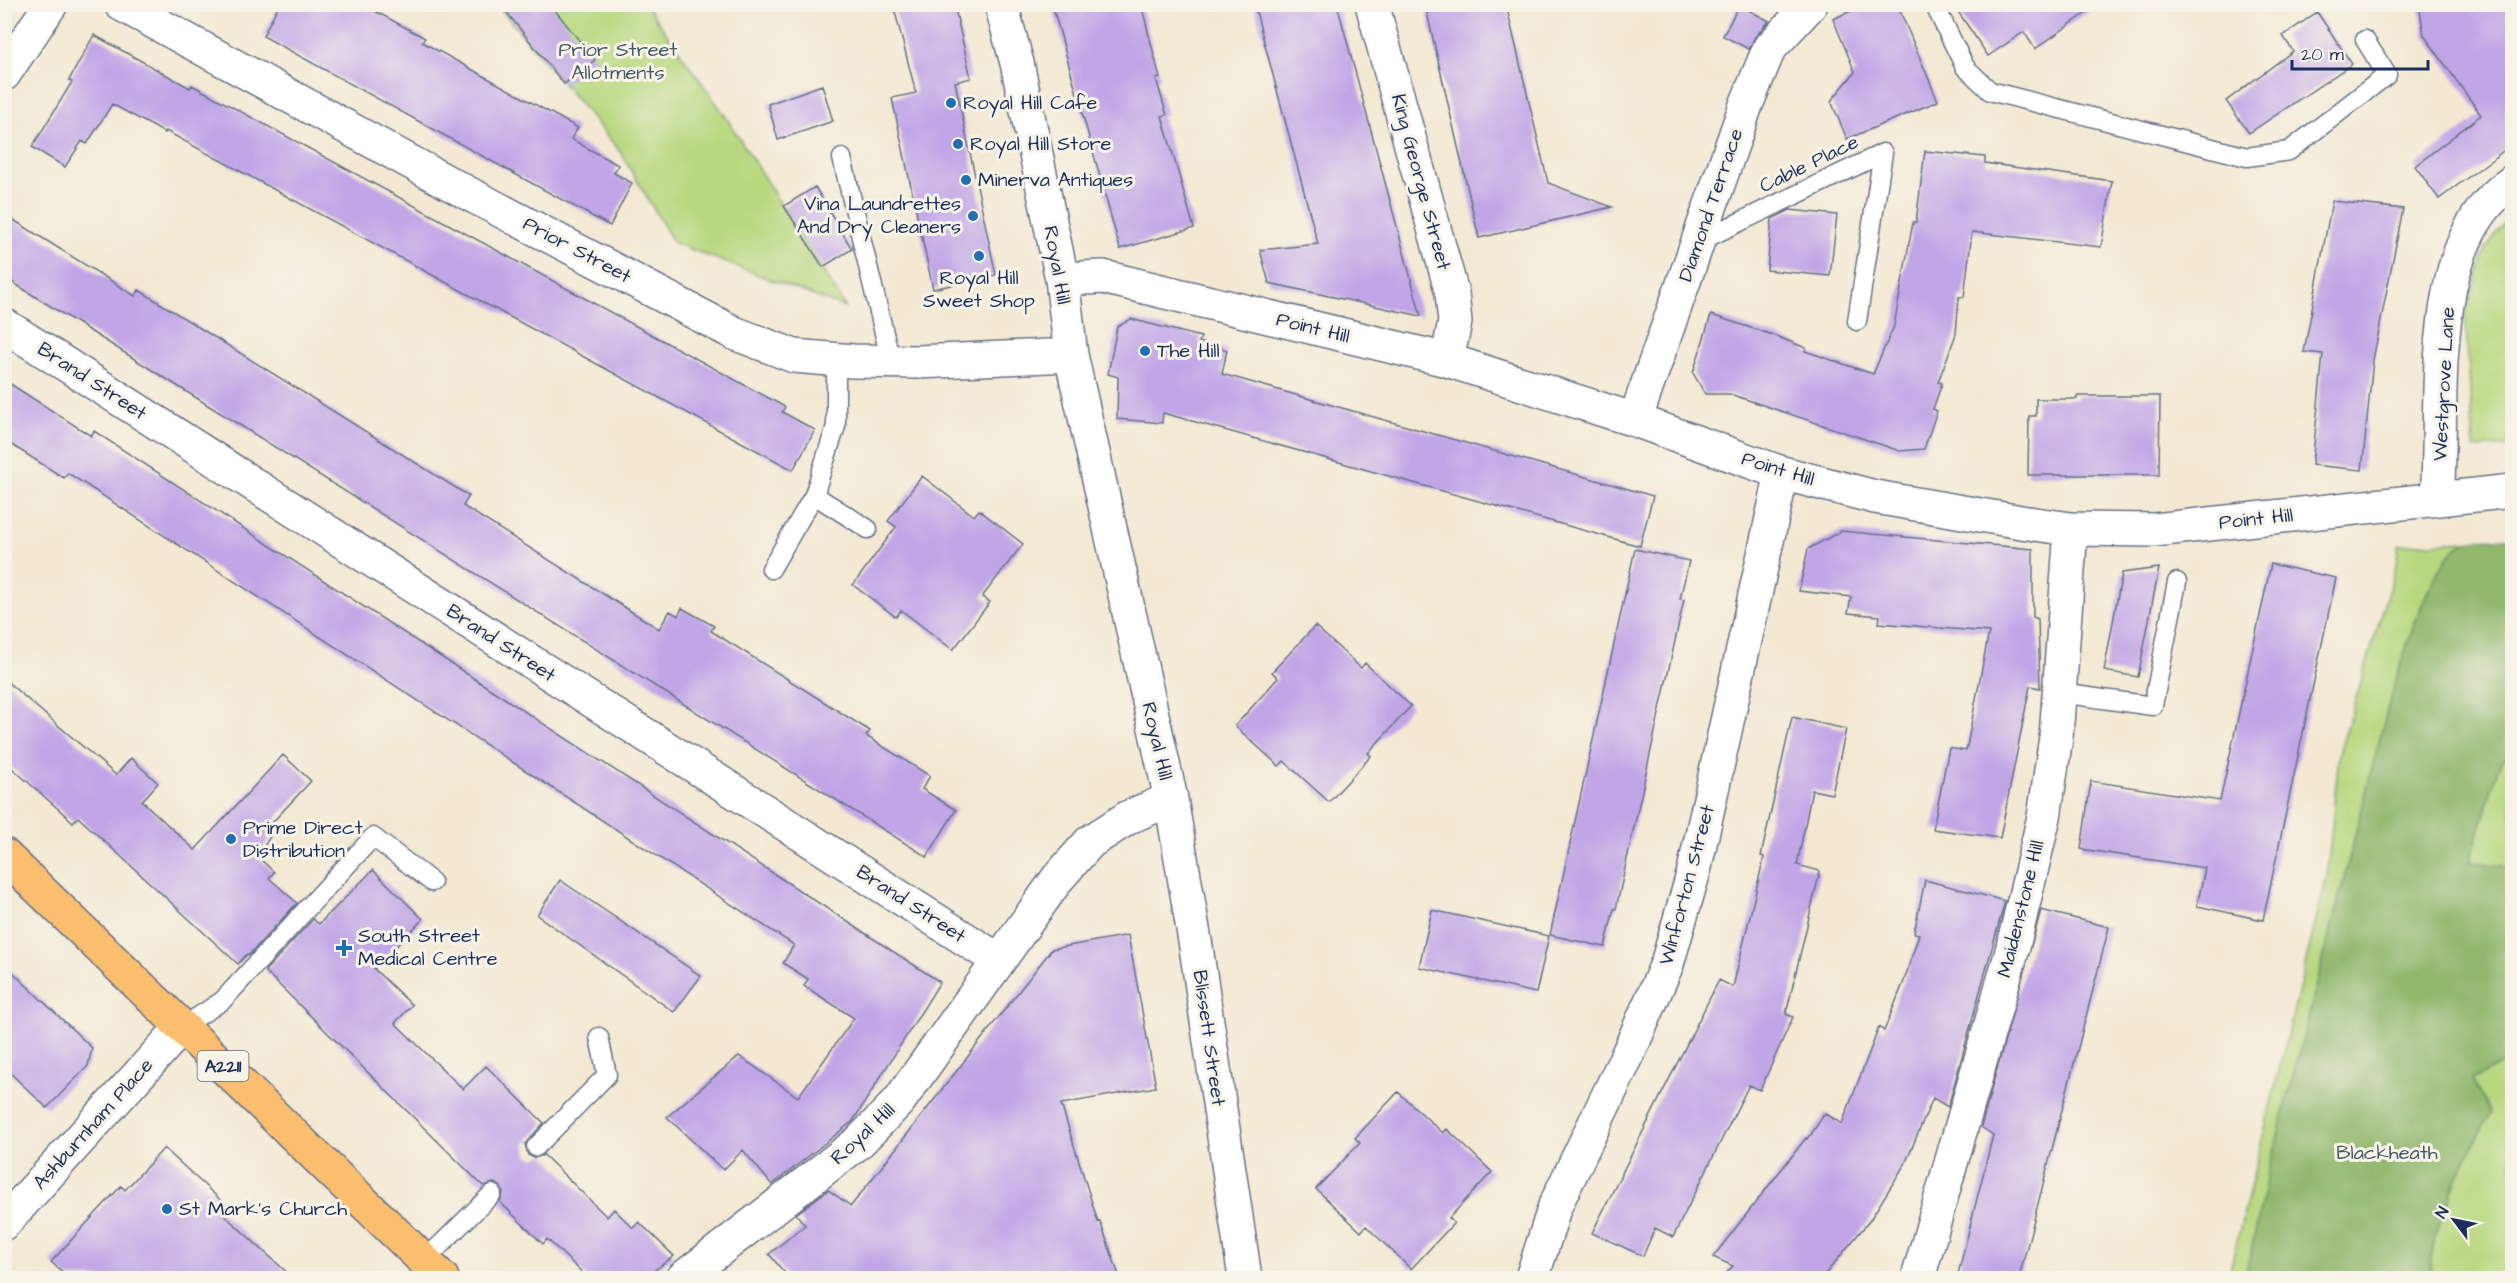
<svg xmlns="http://www.w3.org/2000/svg" width="2517" height="1283" font-family="'Architects Daughter',sans-serif">
  <style>
    .green { fill: #b8d87f; stroke: #6a846e; stroke-width: 1.5 }
    .forest { fill: #92b86e; stroke: #567466; stroke-width: 1.5 }
    .building { fill: #c0a6e7 }
    .lines { fill: none; stroke-linecap: round; stroke-linejoin: round }
    .service-casing { stroke: #677087; stroke-width: 21 }
    .minor-casing { stroke: #677087; stroke-width: 36 }
    .primary-casing { stroke: #677087; stroke-width: 36 }
    .service { stroke: #fff; stroke-width: 18 }
    .minor { stroke: #fff; stroke-width: 33 }
    .primary { stroke: #fbbe6e; stroke-width: 33 }
    .poi-dot { fill: #1f6fb2; stroke: #f7f3e8; stroke-width: 2 }
    .labels { text-anchor: middle; dominant-baseline: central; stroke-width: 6; stroke-linejoin: round; paint-order: stroke }
    .shield { fill: #f7f3e8; stroke: #5d6a87; stroke-width: 1.5 }
    .shield-label { font-size: 18px; font-weight: bold; fill: #1b2f5e }
    .park-label { font-size: 20px; fill: #425966; stroke: #f7f3e8 }
    .poi-label { font-size: 20px; fill: #1b2f5e; stroke: #f7f3e8; text-anchor: start }
    .street-label { font-size: 20px; fill: #1b2f5e; stroke: #f7f3e8 }
  </style>
  <rect width="100%" height="100%" fill="#f7f3e8"/>
  <filter id="ink" filterUnits="userSpaceOnUse"><feTurbulence type="fractalNoise" baseFrequency=".0167" numOctaves="2"/><feDisplacementMap in="SourceGraphic" scale="12" xChannelSelector="R" yChannelSelector="G"/><feConvolveMatrix kernelMatrix="1 2 1 2 8 2 1 2 1" color-interpolation-filters="sRGB"/></filter>
  <filter id="wash" filterUnits="userSpaceOnUse"><feTurbulence type="fractalNoise" baseFrequency=".008" numOctaves="4" result="noise"/><feDisplacementMap in="SourceGraphic" scale="24" xChannelSelector="R" yChannelSelector="G"/><feGaussianBlur stdDeviation="1.35" result="paint"/><feColorMatrix in="noise" values="0 0 0 0 0 0 0 0 0 0 0 0 0 0 0 0 0 1.4 0 .05"/><feComposite in="paint" operator="in"/></filter>
  <g filter="url(#wash)">
    <rect width="100%" height="100%" fill="#f3e9d3"/>
    <path class="green" d="M 497,5 L 646,5 L 724,114 L 846,308 L 674,243 L 619,150 Z
      M 2512,211 L 2512,446 L 2474,448 L 2465,314 L 2486,248 Z
      M 2512,538 L 2512,1278 L 2228,1278 L 2327,876 L 2339,754 L 2395,570 L 2399,545 Z"/>
    <path class="forest" d="M 2512,538 L 2512,753 L 2500,763 L 2470,861 L 2512,868 L 2512,1038 L 2505,1062 L 2472,1080 L 2490,1113 L 2457,1178 L 2434,1240 L 2430,1278 L 2245,1278 L 2266,1182 L 2392,691 C 2404,656 2431,555 2466,542 C 2479,537 2499,539 2512,538 Z"/>
    <g id="blocks">
      <path class="building" d="M 279,4 L 362,4 L 425,38 L 422,42 L 578,128 L 571,139 L 618,165 L 614,173 L 632,183 L 610,226 L 263,36 Z
        M 500,4 L 550,4 L 595,60 L 564,84 Z
        M 893,4 L 954,4 L 971,78 L 955,82 L 996,275 L 933,289 L 892,98 L 916,93 Z
        M 1052,4 L 1141,4 L 1160,78 L 1156,79 L 1167,115 L 1162,116 L 1194,228 L 1120,249 Z
        M 1254,4 L 1337,4 L 1421,316 L 1269,283 L 1260,250 L 1318,244 Z
        M 1425,4 L 1506,4 L 1548,183 L 1612,207 L 1479,238 Z
        M 1867,4 L 1897,4 L 1938,101 L 1847,139 L 1831,101 L 1855,72 L 1833,19 Z
        M 1953,4 L 2099,4 L 2035,49 L 2024,32 L 1988,56 Z
        M 2419,4 L 2512,4 L 2512,159 L 2506,149 L 2439,199 L 2415,166 L 2481,115 L 2424,35 Z
        M 1739,5 L 1769,21 L 1755,37 L 1749,49 L 1723,36 Z
        M 2317,12 L 2352,64 L 2249,133 L 2226,101 L 2293,51 L 2283,36 Z
        M 94,35 L 190,88 L 192,85 L 785,407 L 782,412 L 815,430 L 793,470 L 166,131 L 165,133 L 112,104 L 87,144 L 82,141 L 65,167 L 32,147 L 72,82 L 69,80 Z
        M 822,85 L 833,121 L 778,140 L 768,104 Z
        M 1925,151 L 1985,157 L 1985,163 L 2112,181 L 2101,247 L 1972,232 L 1964,297 L 1959,297 L 1956,334 L 1938,382 L 1942,383 L 1933,409 L 1937,411 L 1924,449 L 1900,451 L 1730,394 L 1705,394 L 1693,373 L 1711,315 L 1773,335 L 1806,348 L 1805,351 L 1873,374 L 1894,326 L 1913,222 L 1916,222 Z
        M 815,187 L 852,249 L 823,267 L 784,206 Z
        M 2332,201 L 2403,209 L 2373,360 L 2362,470 L 2312,465 L 2323,354 L 2304,352 Z
        M 1790,210 L 1837,215 L 1830,276 L 1767,270 L 1772,219 Z
        M 4,214 L 135,296 L 139,290 L 469,496 L 463,506 L 659,629 L 670,611 L 678,616 L 682,608 L 714,626 L 711,631 L 870,731 L 866,736 L 930,776 L 922,789 L 956,810 L 927,857 L 4,277 Z
        M 1131,319 L 1201,337 L 1199,342 L 1227,350 L 1222,374 L 1653,496 L 1640,546 L 1163,413 L 1162,423 L 1117,419 L 1118,377 L 1108,374 L 1117,327 Z
        M 4,380 L 91,436 L 94,431 L 940,982 L 853,1121 L 772,1185 L 743,1150 L 723,1170 L 667,1117 L 739,1056 L 798,1097 L 854,1018 L 804,986 L 808,979 L 783,963 L 794,945 L 68,473 L 64,478 L 4,440 Z
        M 2077,396 L 2160,396 L 2159,475 L 2028,475 L 2029,416 L 2036,416 L 2036,399 L 2077,399 Z
        M 922,476 L 974,516 L 979,510 L 1023,544 L 982,597 L 990,602 L 953,650 L 901,610 L 896,617 L 853,585 L 896,527 L 888,521 Z
        M 1841,531 L 2033,549 L 2033,617 L 2038,619 L 2040,688 L 2030,686 L 2000,838 L 1933,829 L 1949,748 L 1966,751 L 1989,632 L 1879,623 L 1880,616 L 1848,613 L 1851,597 L 1799,591 L 1808,549 Z
        M 1635,549 L 1689,561 L 1680,599 L 1684,600 L 1616,909 L 1614,909 L 1605,947 L 1550,935 Z
        M 2271,564 L 2336,578 L 2263,920 L 2197,906 L 2205,868 L 2081,849 L 2091,781 L 2220,801 Z
        M 2159,568 L 2138,677 L 2104,671 L 2122,573 Z
        M 1315,626 L 1361,668 L 1365,663 L 1411,706 L 1368,753 L 1371,756 L 1329,802 L 1284,761 L 1279,766 L 1235,726 L 1278,678 L 1272,672 Z
        M 4,679 L 116,775 L 131,758 L 158,783 L 142,801 L 195,850 L 283,755 L 311,781 L 267,828 L 272,833 L 258,857 L 274,872 L 269,878 L 297,903 L 249,955 L 247,954 L 238,964 L 78,817 L 73,822 L 4,761 Z
        M 1792,717 L 1846,729 L 1832,794 L 1812,790 L 1797,865 L 1820,871 L 1786,1014 L 1793,1017 L 1760,1090 L 1749,1085 L 1673,1237 L 1655,1228 L 1643,1256 L 1592,1233 L 1719,980 L 1733,987 L 1764,857 L 1761,856 Z
        M 373,870 L 423,919 L 374,969 L 412,1005 L 395,1023 L 463,1089 L 486,1066 L 544,1123 L 525,1144 L 528,1155 L 534,1158 L 544,1155 L 607,1217 L 614,1209 L 633,1228 L 639,1222 L 674,1256 L 644,1278 L 588,1278 L 547,1239 L 543,1244 L 500,1202 L 503,1192 L 500,1186 L 494,1183 L 483,1186 L 265,971 L 313,919 L 319,924 Z
        M 560,880 L 701,976 L 674,1012 L 537,915 Z
        M 1925,880 L 2005,901 L 1948,1107 L 1933,1098 L 1905,1164 L 1870,1220 L 1822,1278 L 1722,1278 L 1733,1266 L 1713,1257 L 1806,1138 L 1808,1139 L 1825,1113 L 1842,1124 L 1879,1027 L 1884,1031 L 1904,981 L 1919,934 L 1914,933 Z
        M 1432,910 L 1549,936 L 1536,993 L 1419,967 Z
        M 2041,910 L 2109,927 L 2019,1278 L 1957,1278 L 1993,1135 L 1981,1127 Z
        M 1128,935 L 1156,1087 L 1061,1104 L 1098,1222 L 1100,1221 L 1120,1278 L 789,1278 L 769,1254 L 805,1225 L 796,1214 L 828,1190 L 851,1206 L 1052,949 Z
        M 4,964 L 92,1048 L 88,1066 L 47,1108 L 4,1067 Z
        M 1398,1092 L 1443,1133 L 1447,1129 L 1492,1172 L 1449,1218 L 1454,1223 L 1411,1269 L 1366,1226 L 1361,1232 L 1316,1189 L 1360,1143 L 1355,1138 Z
        M 164,1148 L 226,1205 L 221,1212 L 293,1278 L 70,1278 L 51,1262 L 121,1186 L 125,1190 Z"/>
    </g>
  </g>
  <g filter="url(#ink)">
    <use href="#blocks" fill-opacity="0" stroke="#677087" stroke-width="1.5"/>
    <g class="lines">
      <g class="service-casing">
        <path id="service" d="M 1934,4 L 1965,67 L 1990,91 L 2247,157 L 2289,151 L 2387,75 L 2365,40
          M 842,158 L 891,362
          M 1698,242 L 1883,153 L 1857,321
          M 836,360 L 836,426 L 814,495 L 868,529
          M 771,569 L 814,495
          M 2060,693 L 2153,706 L 2177,582
          M 182,1027 L 222,1001 L 373,837 L 432,882
          M 536,1147 L 607,1075 L 599,1037
          M 424,1261 L 492,1194"/>
      </g>
      <g class="minor-casing">
        <path id="minor" d="M 121,4 L 458,188 L 734,333 L 794,356 L 853,361 L 918,362 L 1071,355
          M 1001,4 L 1017,63 L 1062,279 L 1071,355 L 1171,799 L 1196,947 L 1245,1278
          M 1372,4 L 1452,293 L 1455,322 L 1447,360
          M 4,74 L 51,4
          M 1062,279 L 1103,277 L 1447,360 L 1635,420 L 1782,473 L 1875,497 L 2021,522 L 2071,529 L 2154,530 L 2512,491
          M 4,325 L 998,960
          M 1635,420 L 1746,105 L 1769,49 L 1811,4
          M 2437,499 C 2445,404 2422,242 2512,182
          M 4,1223 L 182,1027
          M 683,1278 L 859,1142 L 899,1101 L 1058,878 L 1090,842 L 1129,817 L 1171,799
          M 1532,1278 L 1555,1206 L 1629,1052 L 1667,964 L 1694,871 L 1782,473
          M 1918,1278 L 2012,951 L 2044,817 L 2056,737 L 2071,529"/>
      </g>
      <g class="primary-casing">
        <path id="primary" d="M 4,855 L 442,1278"/>
      </g>
      <use href="#service" class="service"/>
      <use href="#minor" class="minor"/>
      <use href="#primary" class="primary"/>
    </g>
  </g>
  <g class="poi-dot">
    <circle cx="951" cy="103" r="6"/>
    <circle cx="958" cy="144" r="6"/>
    <circle cx="966" cy="180" r="6"/>
    <circle cx="973" cy="216" r="6"/>
    <circle cx="979" cy="256" r="6"/>
    <circle cx="1145" cy="351" r="6"/>
    <circle cx="231" cy="839" r="6"/>
    <path d="M341 939h6v6h6v6h-6v6h-6v-6h-6v-6h6z"/>
    <circle cx="167" cy="1209" r="6"/>
  </g>
  <g class="labels">
    <rect class="shield" x="197.5" y="1051" width="51" height="30" rx="4.5"/>
    <g class="shield-label">
      <text x="223" y="1066">A2211</text>
    </g>
    <g class="park-label">
      <text x="618" y="50">Prior Street<tspan x="618" dy="23">Allotments</tspan></text>
      <text x="2387" y="1153">Blackheath</text>
    </g>
    <g class="poi-label">
      <text x="963" y="103">Royal Hill Cafe</text>
      <text x="970" y="144">Royal Hill Store</text>
      <text x="978" y="180">Minerva Antiques</text>
      <text x="961" y="204" text-anchor="end">Vina Laundrettes<tspan x="961" dy="23">And Dry Cleaners</tspan></text>
      <text x="979" y="278" text-anchor="middle">Royal Hill<tspan x="979" dy="23">Sweet Shop</tspan></text>
      <text x="1157" y="351">The Hill</text>
      <text x="243" y="828">Prime Direct<tspan x="243" dy="23">Distribution</tspan></text>
      <text x="358" y="936">South Street<tspan x="358" dy="23">Medical Centre</tspan></text>
      <text x="179" y="1209">St Mark's Church</text>
    </g>
    <g class="street-label">
      <text transform="translate(1809 164) rotate(-26)">Cable Place</text>
      <text transform="translate(1421 182) rotate(75)">King George Street</text>
      <text transform="translate(1711 205) rotate(-71)">Diamond Terrace</text>
      <text transform="translate(577 250) rotate(28)">Prior Street</text>
      <text transform="translate(1057 265) rotate(80)">Royal Hill</text>
      <text transform="translate(1313 328) rotate(14)">Point Hill</text>
      <text transform="translate(92 381) rotate(33)">Brand Street</text>
      <text transform="translate(2444 384) rotate(-87)">Westgrove Lane</text>
      <text transform="translate(1778 469) rotate(17)">Point Hill</text>
      <text transform="translate(2256 519) rotate(-6)">Point Hill</text>
      <text transform="translate(501 643) rotate(33)">Brand Street</text>
      <text transform="translate(1157 741) rotate(77)">Royal Hill</text>
      <text transform="translate(1687 885) rotate(-75)">Winforton Street</text>
      <text transform="translate(911 904) rotate(33)">Brand Street</text>
      <text transform="translate(2021 909) rotate(-76)">Maidenstone Hill</text>
      <text transform="translate(1209 1038) rotate(82)">Blissett Street</text>
      <text transform="translate(93 1124) rotate(-48)">Ashburnham Place</text>
      <text transform="translate(863 1134) rotate(-43)">Royal Hill</text>
    </g>
  </g>
  <rect width="2517" height="1283" fill="none" stroke="#f7f3e8" stroke-width="24"/>
  <g transform="translate(2454 1220) rotate(302)" stroke="#f7f3e8" stroke-width="4.5" paint-order="stroke">
  <path d="M0-4.5L10 22L0 15L-10 22Z" fill="#1b2f5e"/>
  <text y="-9" font-size="16" font-weight="bold" text-anchor="middle" fill="#1b2f5e">N</text>
  </g>
  <path d="M2292 60v9h136v-9" fill="none" stroke="#1b2f5e" stroke-width="3"/>
  <text x="2301" y="60" font-size="18" fill="#1b2f5e" stroke="#f7f3e8" stroke-width="4.5" paint-order="stroke">20 m</text>
</svg>
